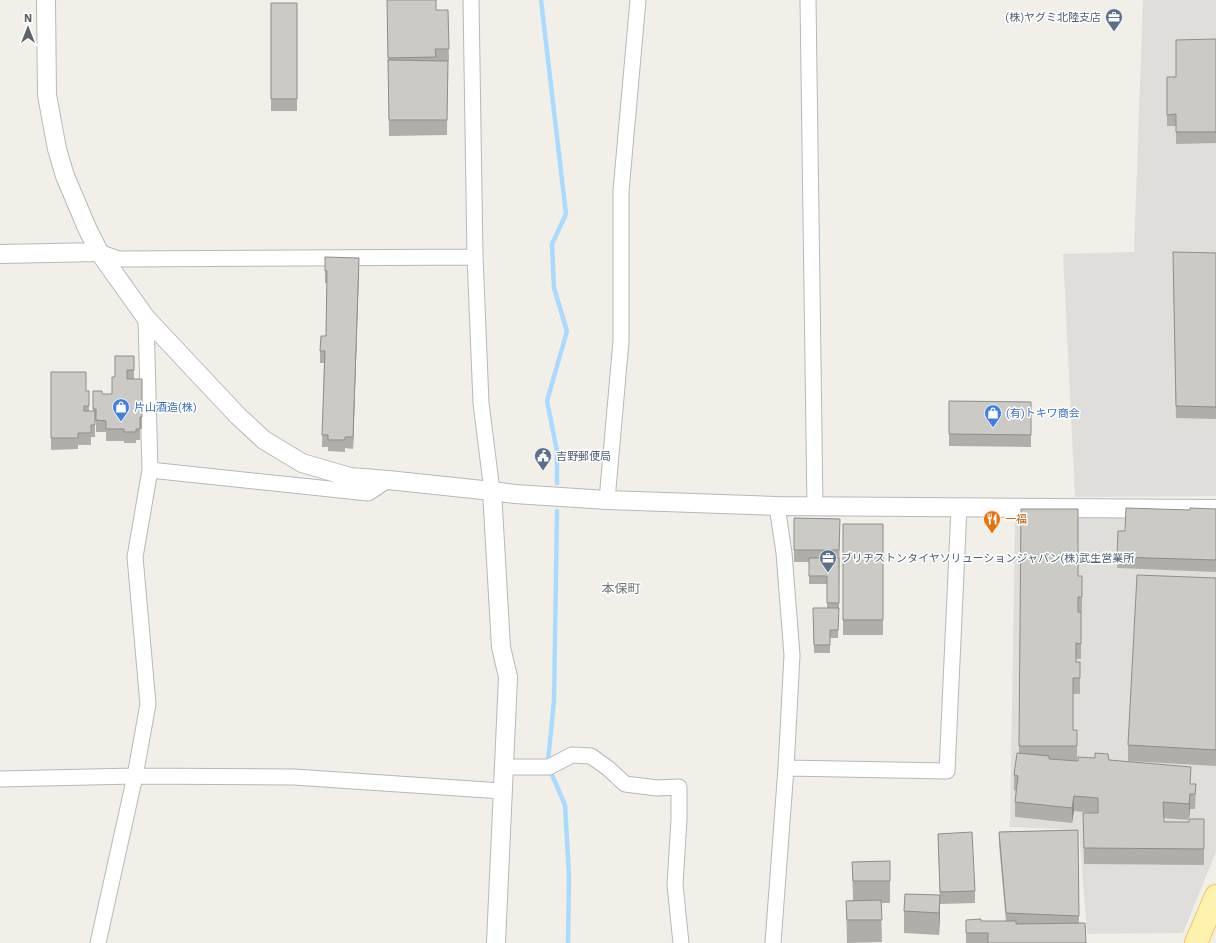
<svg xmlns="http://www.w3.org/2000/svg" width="1216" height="943" font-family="'Work Sans','Noto Sans JP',sans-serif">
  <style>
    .industrial { fill: #e0deda }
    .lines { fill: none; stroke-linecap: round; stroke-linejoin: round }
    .stream { stroke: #aadaff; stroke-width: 4.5 }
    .minor-casing { stroke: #b5b8bc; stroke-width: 17 }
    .tertiary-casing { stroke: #b5b8bc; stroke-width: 20 }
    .primary-casing { stroke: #f2c960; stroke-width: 24 }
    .minor { stroke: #fff; stroke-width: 15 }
    .tertiary { stroke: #fff; stroke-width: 18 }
    .primary { stroke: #fff2af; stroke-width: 22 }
    .wall { fill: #afaea9 }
    .shaded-wall { fill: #8f8d8a }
    .building { fill: #cccac5; stroke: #8f8d8a }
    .labels { text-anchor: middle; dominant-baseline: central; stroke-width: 3; stroke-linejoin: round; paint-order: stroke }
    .service-label { font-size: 11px; fill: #4e5e75; stroke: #fff; text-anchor: start }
    .shop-label { font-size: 11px; fill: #366cbe; stroke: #fff; text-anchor: start }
    .food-label { font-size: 11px; fill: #c56008; stroke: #fff; text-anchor: start }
    .quarter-label { font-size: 13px; fill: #70757a; stroke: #fff }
  </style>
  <rect width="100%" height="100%" fill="#f1efe8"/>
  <path class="industrial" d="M 1143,0 L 1216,0 L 1216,496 L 1075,497 L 1063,254 L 1134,252 Z
    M 1015,518 L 1216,518 L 1216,852 L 1183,933 L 1087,934 L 1079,830 L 1010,827 Z"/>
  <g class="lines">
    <path class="stream" d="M 541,0 L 566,214 L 552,244 L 554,288 L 567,331 L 547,401 L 557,451 L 557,483
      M 548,761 L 554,701 L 557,511
      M 552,775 L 565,805 L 569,876 L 568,943"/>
    <g class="minor-casing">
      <path id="minor" d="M 471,0 L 475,257 L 481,403 L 492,491
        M 808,0 L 815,507
        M 99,252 L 119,259 L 475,257
        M 150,470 L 368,493 L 388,480
        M 607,500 L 621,341 L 621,191 L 638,0
        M 503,767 L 549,767 L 572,755 L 591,756 L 609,769 L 625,784 L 657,788 L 679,787 L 679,819 L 675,885 L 681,943
        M 786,768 L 947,771 L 959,507
        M 0,779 L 135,776 L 294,777 L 502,791
        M 98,943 L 135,776 L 148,704 L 135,557 L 150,470 L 146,318
        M 773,943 L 786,768 L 792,655 L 784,553 L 777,506"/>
    </g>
    <g class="tertiary-casing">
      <path id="tertiary" d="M 46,0 L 47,95 L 57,149 L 65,176 L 87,228 L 99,252 L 146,318 L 238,416 L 264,440 L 302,463 L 350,477 L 388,480 L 492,491 L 515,494 L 607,500 L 777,506 L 1216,509
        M 0,254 L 99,252
        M 492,491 L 501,647 L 508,677 L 496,943"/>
    </g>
    <g class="primary-casing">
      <path id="primary" d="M 1196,943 L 1216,896"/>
    </g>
    <use href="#minor" class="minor"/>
    <use href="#tertiary" class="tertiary"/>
    <use href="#primary" class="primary"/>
  </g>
  <path class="wall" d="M 271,3 L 297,3 L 297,111 L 271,111 Z
    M 448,10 L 449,61 L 436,61 L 448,61 L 447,135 L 389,136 L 388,69 L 387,11 Z
    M 1216,39 L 1216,143 L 1176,144 L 1176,126 L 1167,126 L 1167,77 L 1176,77 Z
    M 1216,253 L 1216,419 L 1176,418 L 1173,264 Z
    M 325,257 L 359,269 L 353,449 L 345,448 L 345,452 L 328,451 L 328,447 L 322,447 L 324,363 L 320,363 L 320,351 L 326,336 L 327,283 L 325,283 Z
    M 134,356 L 134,379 L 142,379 L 142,429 L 140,429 L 140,440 L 136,440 L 136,443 L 124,443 L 124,441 L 106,441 L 106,432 L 96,432 L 96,421 L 95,421 L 95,437 L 91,437 L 91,445 L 78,445 L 78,449 L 51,450 L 51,372 L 86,391 L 89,391 L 89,411 L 93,411 L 93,391 L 102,394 L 112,394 Z
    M 949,401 L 1031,402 L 1031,447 L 949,446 Z
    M 1021,509 L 1078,576 L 1082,591 L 1082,612 L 1081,612 L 1081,659 L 1076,659 L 1076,662 L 1080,662 L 1080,694 L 1073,694 L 1073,730 L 1077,730 L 1077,761 L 1095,758 L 1095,753 L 1109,760 L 1191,784 L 1196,784 L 1195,809 L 1190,809 L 1189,820 L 1163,818 L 1164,822 L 1204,849 L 1204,865 L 1084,864 L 1083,813 L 1092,813 L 1074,811 L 1072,823 L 1015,817 L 1015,802 L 1016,791 L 1014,790 L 1014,775 L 1019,753 Z
    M 1216,509 L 1216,572 L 1117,568 L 1117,557 L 1125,531 L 1190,510 Z
    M 794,518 L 840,519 L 839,611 L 838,638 L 830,638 L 830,653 L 814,653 L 813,608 L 827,608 L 827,584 L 809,584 L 809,562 L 794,562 Z
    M 843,524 L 883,524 L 883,635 L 843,635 Z
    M 1216,578 L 1216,766 L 1128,761 L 1128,745 Z
    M 1078,830 L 1079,923 L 1086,943 L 966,943 L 966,920 L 981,921 L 1006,921 L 999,844 L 999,832 Z
    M 938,834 L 975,891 L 975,903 L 940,904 Z
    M 890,861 L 890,903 L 881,903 L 882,942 L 847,943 L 846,901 L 853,900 L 852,862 Z
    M 940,895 L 939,935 L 904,933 L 904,911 Z"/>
  <path class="shaded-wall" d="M 359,258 L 359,269 L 353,449 L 353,437 Z
    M 1190,794 L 1190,809 L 1189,820 L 1189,804 Z
    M 1074,796 L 1074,811 L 1072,823 L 1072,808 Z
    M 940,895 L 940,918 L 939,935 L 939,913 Z"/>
  <path class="building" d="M 387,0 L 436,0 L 436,10 L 448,10 L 449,49 L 435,49 L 436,57 L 388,58 Z
    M 271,3 L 297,3 L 297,99 L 271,99 Z
    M 1216,39 L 1216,132 L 1176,132 L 1176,114 L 1167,115 L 1167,77 L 1176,77 L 1176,40 Z
    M 388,60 L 448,61 L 447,120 L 389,120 Z
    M 1173,252 L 1216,253 L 1216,407 L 1176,406 Z
    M 325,257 L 359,258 L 353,437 L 345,437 L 345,440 L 328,440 L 328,435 L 322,435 L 325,351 L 320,351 L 321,336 L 326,336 L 327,271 L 325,271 Z
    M 115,356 L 134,356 L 134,370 L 127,370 L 127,379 L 142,379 L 142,417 L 140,417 L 140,429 L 136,429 L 136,432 L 124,432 L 124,429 L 106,429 L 106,421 L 96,420 L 96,409 L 93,409 L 93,391 L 102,391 L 102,394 L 112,394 L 112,377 L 115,377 Z
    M 51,372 L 86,372 L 86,391 L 89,391 L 89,406 L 84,406 L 84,411 L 95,411 L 95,425 L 91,425 L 91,433 L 78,433 L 78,438 L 51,438 Z
    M 949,401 L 1031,402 L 1031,435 L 949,434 Z
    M 1126,508 L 1190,510 L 1190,508 L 1216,509 L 1216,560 L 1117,557 L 1118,531 L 1125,531 Z
    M 1021,509 L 1078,509 L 1078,576 L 1082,576 L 1082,597 L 1078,597 L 1078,612 L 1081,612 L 1081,644 L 1076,643 L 1076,662 L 1080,662 L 1080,678 L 1073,678 L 1073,730 L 1077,730 L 1077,746 L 1019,746 Z
    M 794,518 L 840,519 L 839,550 L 794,550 Z
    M 843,524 L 883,524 L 883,620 L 843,620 Z
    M 809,558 L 839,558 L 839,603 L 827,603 L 827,576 L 809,576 Z
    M 1137,575 L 1216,578 L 1216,750 L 1128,745 Z
    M 813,608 L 839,608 L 838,630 L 830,630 L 830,645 L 814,645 Z
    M 1017,753 L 1049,756 L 1049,759 L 1078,761 L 1078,757 L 1095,758 L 1095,753 L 1108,754 L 1109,760 L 1191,767 L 1190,784 L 1196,784 L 1195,794 L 1190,794 L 1189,804 L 1163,802 L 1164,822 L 1189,822 L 1190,819 L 1204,819 L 1204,849 L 1084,848 L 1083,813 L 1098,813 L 1098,798 L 1074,796 L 1072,808 L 1015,802 L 1018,776 L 1014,775 Z
    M 1078,830 L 1079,916 L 1006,913 L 999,832 Z
    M 972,832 L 975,891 L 940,892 L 938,834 Z
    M 890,861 L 890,881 L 853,881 L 852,862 Z
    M 905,894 L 940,895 L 939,913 L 904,911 Z
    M 881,900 L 882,920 L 847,920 L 846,901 Z
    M 981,919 L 981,921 L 1016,921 L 1016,924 L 1085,923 L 1086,943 L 988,943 L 988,933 L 966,933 L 966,920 Z"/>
  <defs>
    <g id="office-pin" transform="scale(0.9)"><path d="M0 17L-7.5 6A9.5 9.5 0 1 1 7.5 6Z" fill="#5c6f8a" stroke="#fff"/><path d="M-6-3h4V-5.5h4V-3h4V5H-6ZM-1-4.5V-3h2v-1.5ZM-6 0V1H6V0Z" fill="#fff"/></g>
    <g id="shop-pin" transform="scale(0.9)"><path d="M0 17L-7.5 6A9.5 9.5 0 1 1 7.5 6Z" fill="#3f7fe0" stroke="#fff"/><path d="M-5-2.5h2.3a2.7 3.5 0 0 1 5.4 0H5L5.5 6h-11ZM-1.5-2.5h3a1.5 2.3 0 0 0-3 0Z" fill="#fff"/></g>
    <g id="civic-pin" transform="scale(0.9)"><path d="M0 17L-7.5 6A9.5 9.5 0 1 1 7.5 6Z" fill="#5c6f8a" stroke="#fff"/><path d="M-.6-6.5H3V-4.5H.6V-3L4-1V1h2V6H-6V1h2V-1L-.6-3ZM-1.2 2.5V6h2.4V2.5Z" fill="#fff"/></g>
    <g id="restaurant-pin" transform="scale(0.9)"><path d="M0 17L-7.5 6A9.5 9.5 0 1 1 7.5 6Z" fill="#e8710a" stroke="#fff"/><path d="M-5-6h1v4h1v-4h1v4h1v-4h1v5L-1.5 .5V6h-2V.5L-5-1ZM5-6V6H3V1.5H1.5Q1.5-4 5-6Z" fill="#fff"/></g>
  </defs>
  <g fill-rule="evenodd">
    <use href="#office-pin" x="1114" y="17"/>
    <use href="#shop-pin" x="121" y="407"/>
    <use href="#shop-pin" x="993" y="413"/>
    <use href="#civic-pin" x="543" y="456"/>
    <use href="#restaurant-pin" x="992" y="519"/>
    <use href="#office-pin" x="828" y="558"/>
  </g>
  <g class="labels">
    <g class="service-label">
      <text x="1101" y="17" text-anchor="end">(株)ヤグミ北陸支店</text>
      <text x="556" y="456">吉野郵便局</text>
      <text x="841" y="558">ブリヂストンタイヤソリューションジャパン(株)武生営業所</text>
    </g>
    <g class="shop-label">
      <text x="134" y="407">片山酒造(株)</text>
      <text x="1006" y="413">(有)トキワ商会</text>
    </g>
    <g class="food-label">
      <text x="1005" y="519">一福</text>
    </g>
    <g class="quarter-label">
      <text x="621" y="588">本保町</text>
    </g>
  </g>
  <g transform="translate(28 28)" stroke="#ffffff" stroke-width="3" paint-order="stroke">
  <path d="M0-3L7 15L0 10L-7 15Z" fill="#5f6368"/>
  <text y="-6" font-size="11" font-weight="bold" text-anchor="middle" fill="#5f6368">N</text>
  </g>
</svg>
